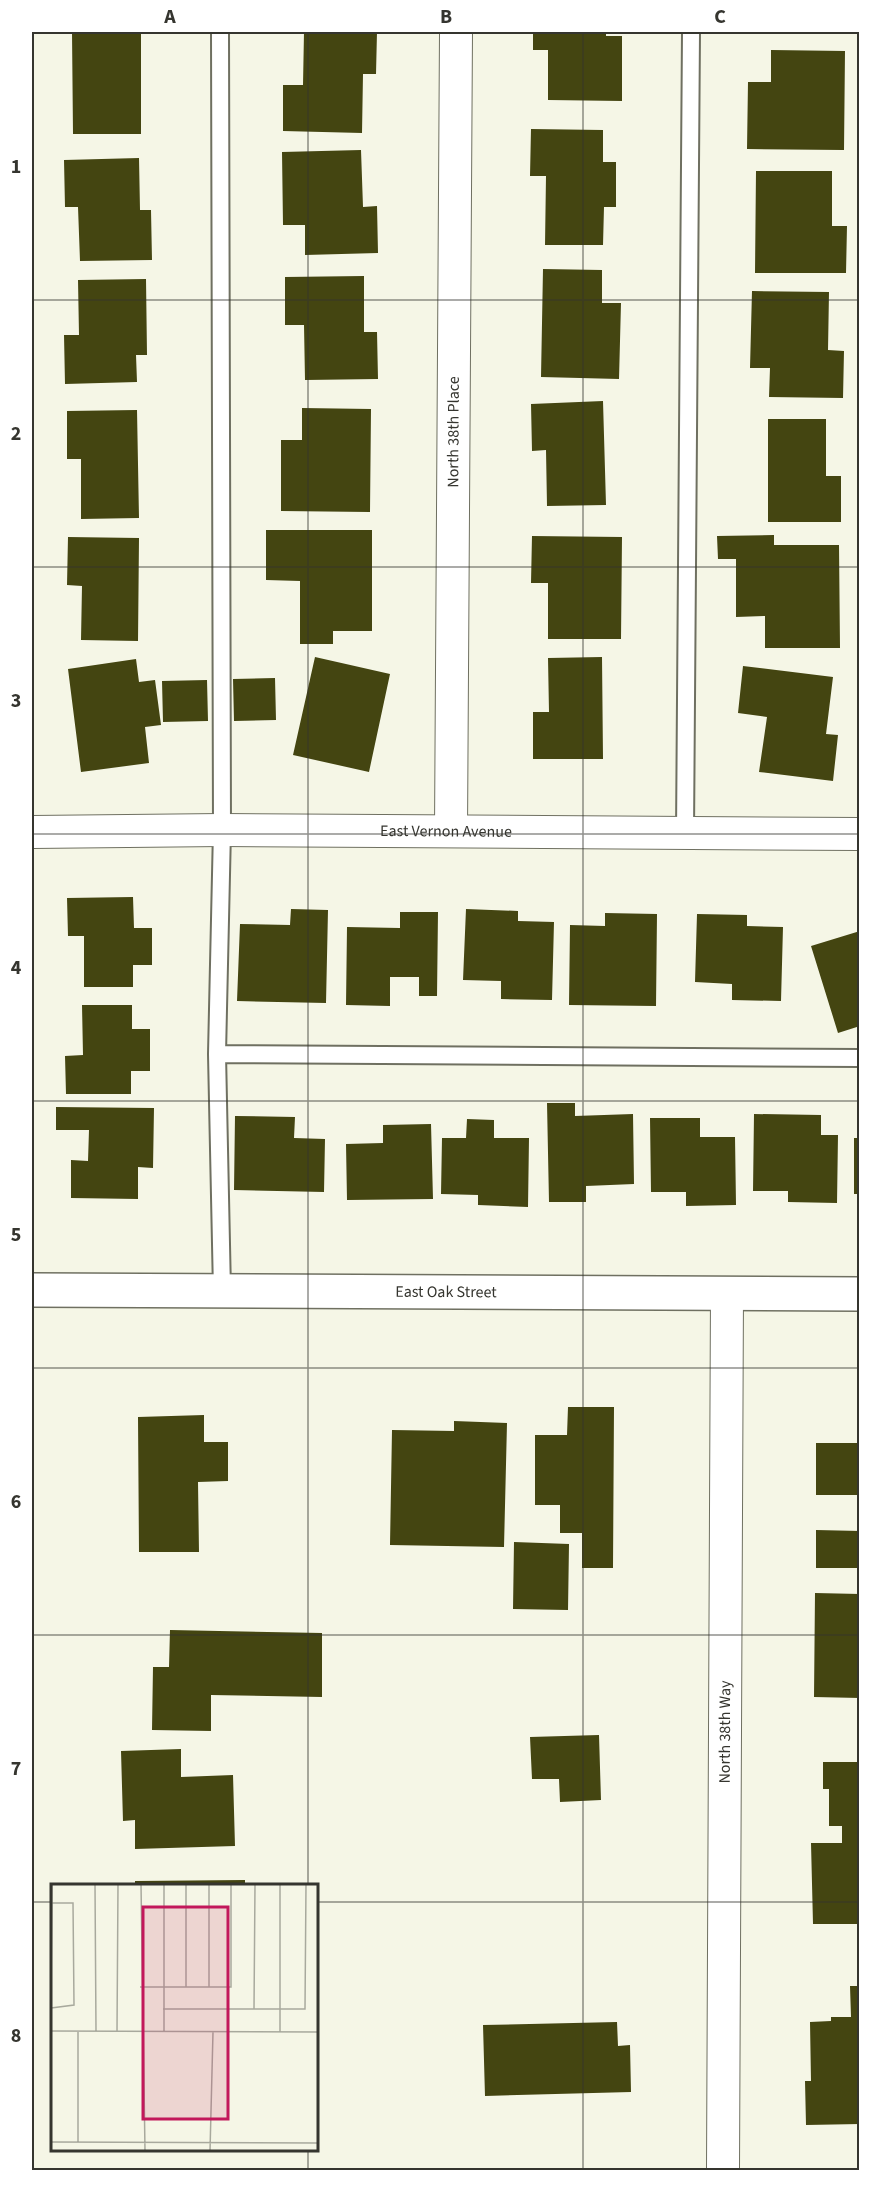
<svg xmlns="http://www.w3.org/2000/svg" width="891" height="2202" font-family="'Source Sans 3',sans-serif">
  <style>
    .building { fill: #444511 }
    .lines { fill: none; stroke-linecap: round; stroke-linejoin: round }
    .service-casing { stroke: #6f7061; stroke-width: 20 }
    .minor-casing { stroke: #6f7061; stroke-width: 34 }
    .tertiary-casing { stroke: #6f7061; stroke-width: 36 }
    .service { stroke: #fff; stroke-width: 16 }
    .minor { stroke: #fff; stroke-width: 32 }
    .tertiary { stroke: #fff; stroke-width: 33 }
    .grid { fill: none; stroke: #35352f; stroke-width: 1.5; stroke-opacity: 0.55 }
    .labels { text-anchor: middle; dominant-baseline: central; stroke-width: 6; stroke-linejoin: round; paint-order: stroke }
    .street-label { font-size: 16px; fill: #35352f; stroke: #fff }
    .inset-road { fill: none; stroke: #a8a99d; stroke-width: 1.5 }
    .view { fill: #c2185b; fill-opacity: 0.15; stroke: #c2185b; stroke-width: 3 }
    .inset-edge { fill: none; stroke: #35352f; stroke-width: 3 }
    .neatline { fill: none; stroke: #35352f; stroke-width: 2 }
    .grid-label { font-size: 20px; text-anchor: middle; font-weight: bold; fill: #35352f }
  </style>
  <rect width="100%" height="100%" fill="#f5f6e6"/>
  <path class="building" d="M 72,32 L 141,32 L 141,134 L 73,134 Z
    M 304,32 L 377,32 L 376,74 L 363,74 L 362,133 L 283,131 L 283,85 L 303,85 Z
    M 533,32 L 606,32 L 606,36 L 622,36 L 622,101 L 548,100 L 548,50 L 533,50 Z
    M 771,50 L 845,51 L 844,150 L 747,149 L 748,82 L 771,82 Z
    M 531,129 L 603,130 L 603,162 L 616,162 L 616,207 L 604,207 L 603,245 L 545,245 L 546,176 L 530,176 Z
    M 361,150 L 363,207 L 377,206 L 378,253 L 305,255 L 305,225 L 283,225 L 282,152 Z
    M 139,158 L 140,210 L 151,210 L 152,260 L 80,261 L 78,207 L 65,207 L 64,160 Z
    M 756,171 L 832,171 L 832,226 L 847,226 L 846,273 L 755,273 Z
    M 543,269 L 602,270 L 602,303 L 621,303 L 619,379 L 541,377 Z
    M 364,276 L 364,332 L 377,332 L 378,379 L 305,380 L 304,325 L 285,325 L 285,277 Z
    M 146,279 L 147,355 L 136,355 L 137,382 L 65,384 L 64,335 L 79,335 L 78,280 Z
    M 752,291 L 829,292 L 828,350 L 844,351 L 843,398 L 769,397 L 770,368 L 750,368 Z
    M 603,401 L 606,505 L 547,506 L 546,450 L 532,451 L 531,404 Z
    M 302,408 L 371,409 L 370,512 L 281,511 L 281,440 L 302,440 Z
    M 137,410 L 139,518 L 81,519 L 81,459 L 67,459 L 67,411 Z
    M 768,419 L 826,419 L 826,476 L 841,476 L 841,522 L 768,522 Z
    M 266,530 L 372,530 L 372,631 L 333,631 L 333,644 L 300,644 L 300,581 L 266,580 Z
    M 774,535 L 774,545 L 839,545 L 840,648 L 765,648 L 765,616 L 736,617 L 736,559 L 718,559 L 717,536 Z
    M 532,536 L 622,537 L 621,639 L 548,639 L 548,583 L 531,583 Z
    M 68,537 L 139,538 L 138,641 L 81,640 L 82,586 L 67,585 Z
    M 315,657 L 390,674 L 369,772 L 293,755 Z
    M 602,657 L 603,759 L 533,759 L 533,712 L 549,712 L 548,658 Z
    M 136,659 L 139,682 L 155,680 L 161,725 L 145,727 L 149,763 L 81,772 L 68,669 Z
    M 743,666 L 833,677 L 826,734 L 838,735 L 833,781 L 759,772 L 767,717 L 738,713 Z
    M 275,678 L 276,720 L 234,721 L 233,679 Z
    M 207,680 L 208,721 L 163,722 L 162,681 Z
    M 133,897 L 134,928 L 152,928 L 152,965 L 133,965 L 133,987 L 84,987 L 84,936 L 68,936 L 67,898 Z
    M 291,909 L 328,910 L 326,1003 L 237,1001 L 240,924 L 290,925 Z
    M 466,909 L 518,911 L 518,921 L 554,922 L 552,1000 L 501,999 L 501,981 L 463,980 Z
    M 400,912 L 438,912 L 437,996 L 419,996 L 419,977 L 390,977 L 390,1006 L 346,1005 L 347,927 L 400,928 Z
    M 605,913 L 657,914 L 656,1006 L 569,1005 L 570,925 L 605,926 Z
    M 697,914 L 747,915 L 747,926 L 783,927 L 781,1001 L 732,1000 L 732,984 L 695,982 Z
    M 860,931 L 860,1026 L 838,1033 L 811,946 Z
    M 82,1005 L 132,1005 L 132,1029 L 150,1029 L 150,1071 L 131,1071 L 131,1094 L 66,1094 L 65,1056 L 83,1055 Z
    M 547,1103 L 575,1103 L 575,1116 L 633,1114 L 634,1184 L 586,1186 L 586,1202 L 549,1202 Z
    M 56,1107 L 154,1108 L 153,1168 L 138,1167 L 138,1199 L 71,1198 L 71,1160 L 88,1161 L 89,1130 L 56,1130 Z
    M 754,1114 L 821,1115 L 821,1135 L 838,1135 L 837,1203 L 788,1202 L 788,1191 L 753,1191 Z
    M 235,1116 L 295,1117 L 294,1138 L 325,1139 L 324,1192 L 234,1190 Z
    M 650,1118 L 700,1118 L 700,1137 L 735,1137 L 736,1205 L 686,1206 L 686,1192 L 651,1192 Z
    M 467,1119 L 494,1120 L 494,1138 L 529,1138 L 528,1207 L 478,1205 L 478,1195 L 441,1194 L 442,1138 L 466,1138 Z
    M 431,1124 L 433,1199 L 347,1200 L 346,1144 L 383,1143 L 383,1125 Z
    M 854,1138 L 860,1138 L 860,1194 L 854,1194 Z
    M 568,1407 L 614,1407 L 613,1568 L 582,1568 L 582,1533 L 560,1533 L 560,1505 L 535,1505 L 535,1435 L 567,1435 Z
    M 204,1415 L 204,1442 L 228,1442 L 228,1481 L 198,1482 L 199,1552 L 139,1552 L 138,1417 Z
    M 454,1421 L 507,1423 L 504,1547 L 390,1545 L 392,1430 L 454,1431 Z
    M 816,1443 L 860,1443 L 860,1495 L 816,1495 Z
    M 816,1530 L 860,1531 L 860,1568 L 816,1568 Z
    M 514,1542 L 569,1544 L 568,1610 L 513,1609 Z
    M 815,1593 L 860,1594 L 860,1698 L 814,1697 Z
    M 170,1630 L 322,1633 L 322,1697 L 211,1695 L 211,1731 L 152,1730 L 153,1667 L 169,1667 Z
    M 599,1735 L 601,1800 L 560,1802 L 559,1779 L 532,1779 L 530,1737 Z
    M 181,1749 L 181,1777 L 233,1775 L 235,1846 L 135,1849 L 135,1820 L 123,1821 L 121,1751 Z
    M 823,1762 L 860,1762 L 860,1924 L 813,1924 L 811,1843 L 842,1843 L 842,1826 L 829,1826 L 829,1789 L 823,1789 Z
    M 245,1880 L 245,1886 L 135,1886 L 135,1881 Z
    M 850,1986 L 860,1986 L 860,2124 L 806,2125 L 805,2081 L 811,2081 L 810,2022 L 831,2021 L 831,2017 L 851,2017 Z
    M 617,2022 L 618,2046 L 630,2045 L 631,2092 L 485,2096 L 483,2025 Z"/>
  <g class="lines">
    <g class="service-casing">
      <path id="service" d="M 220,32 L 222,830 L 217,1054 L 222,1291
        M 685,833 L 691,32
        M 217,1054 L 860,1058"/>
    </g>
    <g class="minor-casing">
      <g id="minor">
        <path id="s1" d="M 451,831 L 456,32"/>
        <path id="s2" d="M 32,832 L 222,830 L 860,834"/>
        <path id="s3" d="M 723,2170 L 727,1293"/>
      </g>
    </g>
    <g class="tertiary-casing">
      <g id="tertiary">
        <path id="s4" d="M 32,1290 L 860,1294"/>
      </g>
    </g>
    <use href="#service" class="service"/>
    <use href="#minor" class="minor"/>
    <use href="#tertiary" class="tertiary"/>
  </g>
  <path class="grid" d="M 308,32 L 308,1886M 583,32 L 583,2170M 32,300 L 860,300M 32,567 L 860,567M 32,834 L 860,834M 32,1101 L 860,1101M 32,1368 L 860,1368M 32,1635 L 860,1635M 32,1902 L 52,1902M 316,1902 L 860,1902M 308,2150 L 308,2170"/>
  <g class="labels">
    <g class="street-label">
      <text stroke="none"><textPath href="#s1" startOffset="399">North 38th Place</textPath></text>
      <text stroke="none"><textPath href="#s2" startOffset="414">East Vernon Avenue</textPath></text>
      <text stroke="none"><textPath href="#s4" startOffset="414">East Oak Street</textPath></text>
      <text stroke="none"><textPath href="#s3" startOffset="438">North 38th Way</textPath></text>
    </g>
  </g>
  <g transform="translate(51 1884)">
    <rect width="267" height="267" fill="#f5f6e6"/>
    <path class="inset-road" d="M 44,0 L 45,147M 90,0 L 94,267M 113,0 L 113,147M 0,19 L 22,19 L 23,121 L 0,124M 0,103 L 1,0M 89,103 L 180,103 L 180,0M 135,103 L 135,0M 158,103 L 158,0M 112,125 L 254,125 L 255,0M 203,125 L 204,0M 0,147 L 267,148M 27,147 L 27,258M 66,147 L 67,0M 229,148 L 229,0M 0,258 L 267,259M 159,267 L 162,148"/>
    <path class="view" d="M 92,23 L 177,23 L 177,235 L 92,235 Z"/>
    <rect width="267" height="267" class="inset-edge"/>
  </g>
  <rect width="891" height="2202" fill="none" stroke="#ffffff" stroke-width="66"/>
  <rect x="33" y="33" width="825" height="2136" class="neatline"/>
  <g class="grid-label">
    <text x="170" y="23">A</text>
    <text x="446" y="23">B</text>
    <text x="720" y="23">C</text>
    <text x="16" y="173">1</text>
    <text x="16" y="440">2</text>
    <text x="16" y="707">3</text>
    <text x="16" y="974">4</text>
    <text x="16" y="1241">5</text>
    <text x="16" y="1508">6</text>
    <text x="16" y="1775">7</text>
    <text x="16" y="2042">8</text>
  </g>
</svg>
